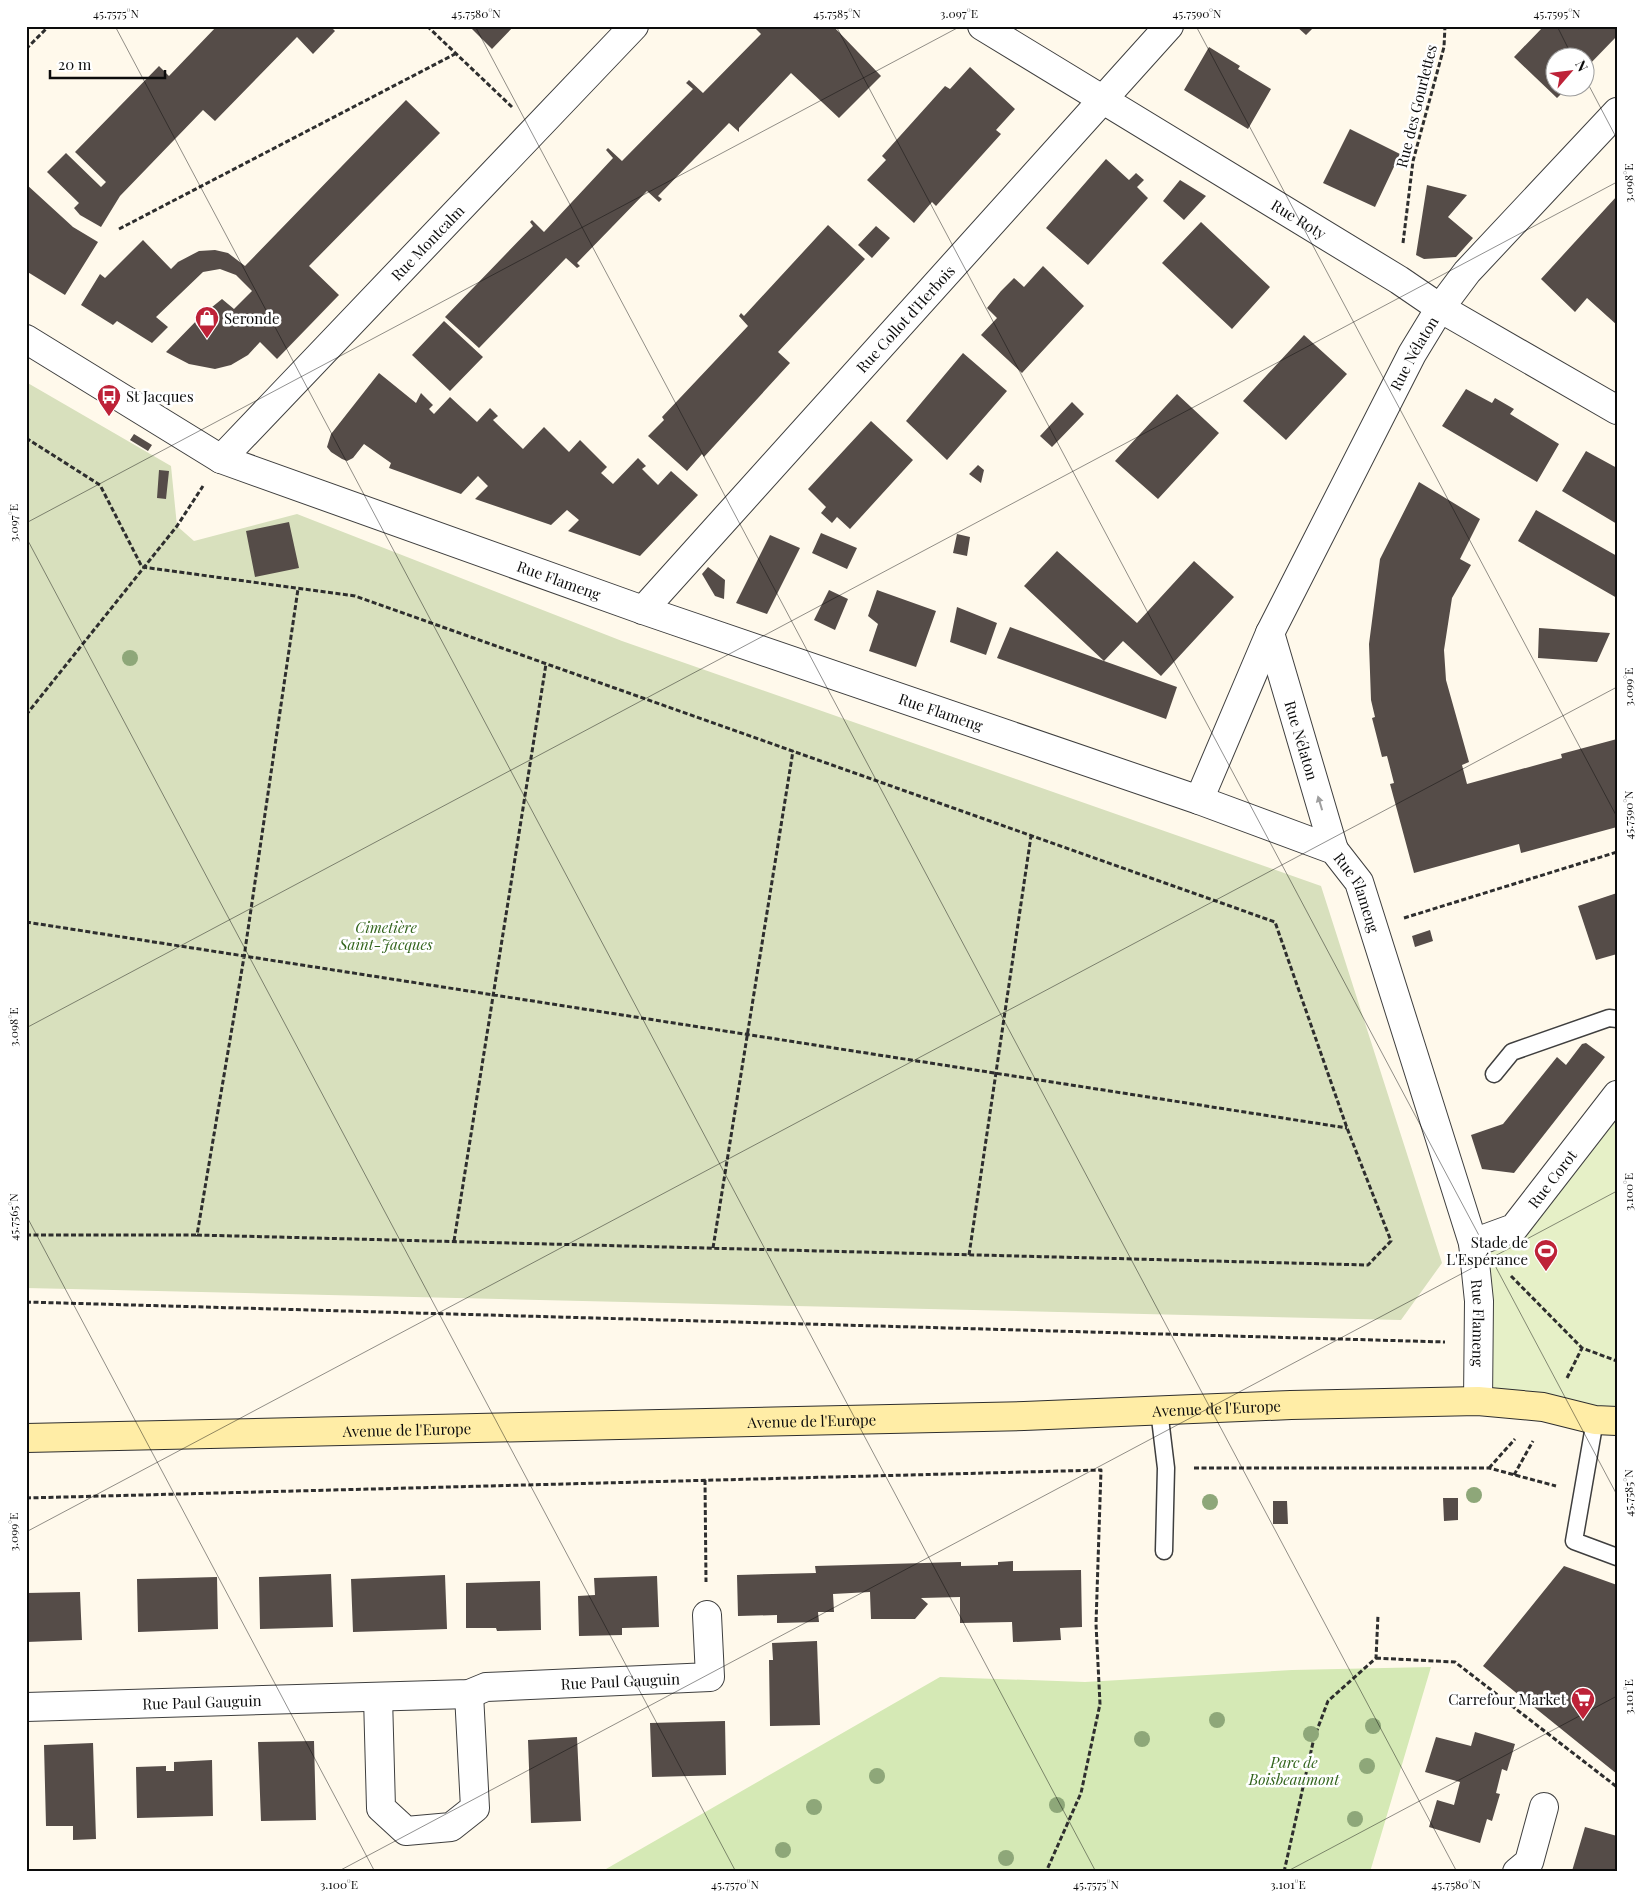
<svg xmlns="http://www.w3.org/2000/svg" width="1643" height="1898" font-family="'Playfair Display',serif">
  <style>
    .green { fill: #d5e9b5 }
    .cemetery { fill: #d8e0bd }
    .pitch { fill: #e6f0c7 }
    .building { fill: #554c48 }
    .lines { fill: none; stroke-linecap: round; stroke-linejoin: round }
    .service-casing { stroke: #3f3f3f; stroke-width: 19 }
    .minor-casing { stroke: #3f3f3f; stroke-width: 30 }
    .secondary-casing { stroke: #2e2e2e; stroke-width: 30 }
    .path { stroke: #2e2e2e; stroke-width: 3; stroke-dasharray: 5 2.5; stroke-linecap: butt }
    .service { stroke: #fff; stroke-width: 16 }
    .minor { stroke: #fff; stroke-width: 28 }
    .secondary { stroke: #ffeda6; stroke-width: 28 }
    .tree { fill: #8ea779 }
    .oneway { fill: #9e9e9e }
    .ticks { fill: none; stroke: #0c0c0c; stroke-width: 1; stroke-opacity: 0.45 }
    .labels { text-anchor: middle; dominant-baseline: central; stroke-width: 5; stroke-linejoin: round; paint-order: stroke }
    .street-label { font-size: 15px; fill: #0c0c0c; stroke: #fff }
    .poi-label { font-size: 15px; fill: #0c0c0c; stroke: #fff; text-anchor: start }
    .park-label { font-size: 15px; font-style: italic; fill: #32641c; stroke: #fff }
    .neatline { fill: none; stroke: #0c0c0c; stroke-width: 2 }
    .ticks-label { font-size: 12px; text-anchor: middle; fill: #0c0c0c }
  </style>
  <rect width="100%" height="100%" fill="#fff9eb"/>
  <path class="green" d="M 1431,1667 L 1370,1872 L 606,1872 L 606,1869 L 940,1677 L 1085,1682 L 1292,1670 Z"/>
  <path class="cemetery" d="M 26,382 L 171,466 L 177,526 L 194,541 L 297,514 L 622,641 L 1321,886 L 1442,1263 L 1401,1320 L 26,1288 Z"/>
  <path class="pitch" d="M 1617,1095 L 1617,1428 L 1478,1401 L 1473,1243 L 1514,1228 Z"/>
  <path class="building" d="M 217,26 L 330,26 L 335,31 L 313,54 L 297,37 L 215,121 L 203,110 L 120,196 L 101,227 L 80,215 L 74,208 L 79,203 L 47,172 L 66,153 L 101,187 L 106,182 L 75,152 L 159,66 L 169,76 Z
    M 469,26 L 514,26 L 492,49 Z
    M 753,26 L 833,26 L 881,76 L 839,118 L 791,73 L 739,128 L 739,132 L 729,123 L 658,196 L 662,199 L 659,202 L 647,191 L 577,263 L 580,266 L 577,268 L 566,258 L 479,348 L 445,317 L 533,226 L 530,222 L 532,220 L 544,232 L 613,158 L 606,150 L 608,148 L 622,161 L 693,89 L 686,83 L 689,80 L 703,93 L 761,34 Z
    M 1296,26 L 1315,26 L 1306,35 Z
    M 1544,26 L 1617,26 L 1617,36 L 1586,68 L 1586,58 L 1556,58 L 1556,88 L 1567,88 L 1557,98 L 1514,57 Z
    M 1209,47 L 1240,66 L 1238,69 L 1271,89 L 1248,129 L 1184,90 Z
    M 970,67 L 1015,109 L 996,130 L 1001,134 L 936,206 L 932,202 L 914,223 L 867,180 L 886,160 L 882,156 L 945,86 L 950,89 Z
    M 406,100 L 440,133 L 309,266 L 339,295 L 277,359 L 260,342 L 248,355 L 231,365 L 215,369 L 189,364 L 166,352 L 201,316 L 222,299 L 234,309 L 252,291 L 236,275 L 220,269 L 203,272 L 156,317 L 168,327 L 152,343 L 117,321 L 113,325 L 81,305 L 100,274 L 105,278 L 143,240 L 171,269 L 178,262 L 199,251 L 215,250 L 228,253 L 245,266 Z
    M 1350,129 L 1400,154 L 1375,207 L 1323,183 Z
    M 1106,159 L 1129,180 L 1136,173 L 1144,180 L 1137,187 L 1148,198 L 1088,265 L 1046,228 Z
    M 1180,180 L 1206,196 L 1184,220 L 1163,201 Z
    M 26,184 L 73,227 L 98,242 L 65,295 L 26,271 Z
    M 1427,185 L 1467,195 L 1448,217 L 1473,238 L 1456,257 L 1424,259 L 1416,255 Z
    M 1617,196 L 1617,325 L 1587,298 L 1575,312 L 1541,279 Z
    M 1201,222 L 1270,287 L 1232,329 L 1162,263 Z
    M 828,225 L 865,259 L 778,352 L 790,363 L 704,457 L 702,454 L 687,471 L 648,436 L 664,420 L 662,417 L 748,326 L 739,316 L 741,313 L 744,316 Z
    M 876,226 L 890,238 L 872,258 L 858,245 Z
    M 1043,266 L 1084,306 L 1022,373 L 981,335 L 997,318 L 987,308 L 1001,291 L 1014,278 L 1024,287 Z
    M 444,321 L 483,357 L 450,391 L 412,355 Z
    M 1304,335 L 1347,374 L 1286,440 L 1243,401 Z
    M 963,353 L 1007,391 L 947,460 L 906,421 Z
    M 379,373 L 416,403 L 421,393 L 433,405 L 429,409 L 434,414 L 450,397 L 477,422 L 490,408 L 498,416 L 493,420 L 523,449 L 544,427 L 569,452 L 580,440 L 607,467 L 601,473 L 613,484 L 638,458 L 646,466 L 642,469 L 658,485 L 671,471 L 698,495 L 640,556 L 568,531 L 579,520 L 567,510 L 551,525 L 475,499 L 488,486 L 478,476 L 461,494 L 389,468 L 391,463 L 364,444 L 353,458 L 347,461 L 342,459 L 331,452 L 327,447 L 331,434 Z
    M 1466,389 L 1492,403 L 1495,398 L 1514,409 L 1510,414 L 1559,444 L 1537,482 L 1442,426 Z
    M 1177,394 L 1219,433 L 1158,499 L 1115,461 Z
    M 1072,402 L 1084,414 L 1052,447 L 1040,436 Z
    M 871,421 L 913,460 L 850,529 L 837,517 L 832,523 L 821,513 L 826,507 L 808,489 Z
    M 134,434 L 152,445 L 148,451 L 130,440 Z
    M 1586,451 L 1617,468 L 1617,524 L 1562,491 Z
    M 978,465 L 984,470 L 981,483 L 969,474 Z
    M 159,470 L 169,471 L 166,499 L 157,498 Z
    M 1419,482 L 1480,519 L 1460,559 L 1471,565 L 1452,598 L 1444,650 L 1446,680 L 1469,762 L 1462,765 L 1467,784 L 1562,758 L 1561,754 L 1617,739 L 1617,827 L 1521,853 L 1519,844 L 1414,873 L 1390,784 L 1394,783 L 1387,756 L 1382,757 L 1372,718 L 1375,717 L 1371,700 L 1369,644 L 1380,559 Z
    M 1536,510 L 1617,556 L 1617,598 L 1518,541 Z
    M 289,522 L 299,568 L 255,577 L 246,531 Z
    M 821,533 L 857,548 L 847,569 L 812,553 Z
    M 957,534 L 970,537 L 967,556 L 953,553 Z
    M 770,535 L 800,548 L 767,614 L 736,603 Z
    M 1057,551 L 1137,623 L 1194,561 L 1234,597 L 1161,676 L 1123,641 L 1104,661 L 1177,687 L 1166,719 L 997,658 L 1010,627 L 1104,661 L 1024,586 Z
    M 708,567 L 725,580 L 724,599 L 715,596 L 702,574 Z
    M 829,590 L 848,599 L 835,630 L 814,620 Z
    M 877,590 L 936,611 L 916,667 L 869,651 L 878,624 L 868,616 Z
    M 957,607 L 997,623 L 986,655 L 950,642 Z
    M 1539,628 L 1610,633 L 1597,662 L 1538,658 Z
    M 1617,893 L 1617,954 L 1596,960 L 1578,906 Z
    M 1430,930 L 1433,941 L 1415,947 L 1412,936 Z
    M 1586,1043 L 1605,1057 L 1514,1173 L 1482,1169 L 1471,1135 L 1503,1124 L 1557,1057 L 1566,1065 L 1582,1044 Z
    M 1443,1498 L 1458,1498 L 1458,1520 L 1444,1521 Z
    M 1273,1501 L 1287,1501 L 1288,1524 L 1273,1524 Z
    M 1013,1561 L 1013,1571 L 1081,1570 L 1082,1627 L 1060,1628 L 1061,1640 L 1013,1642 L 1012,1622 L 960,1623 L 960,1597 L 921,1598 L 928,1604 L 915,1619 L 871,1619 L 870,1592 L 833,1594 L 834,1612 L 818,1612 L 819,1622 L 777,1623 L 777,1615 L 738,1616 L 737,1575 L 816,1573 L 815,1566 L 961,1562 L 961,1566 L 998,1565 L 998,1562 Z
    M 1564,1566 L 1617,1585 L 1617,1774 L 1483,1666 Z
    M 331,1574 L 333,1627 L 260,1629 L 259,1577 Z
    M 445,1575 L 447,1629 L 353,1632 L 351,1579 Z
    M 657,1576 L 659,1627 L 622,1628 L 622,1635 L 579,1636 L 578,1596 L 595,1595 L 594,1578 Z
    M 217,1577 L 218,1629 L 138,1632 L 137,1579 Z
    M 540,1581 L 541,1630 L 497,1631 L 496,1628 L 466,1628 L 466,1583 Z
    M 80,1592 L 82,1640 L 26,1642 L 26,1593 Z
    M 817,1641 L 820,1725 L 770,1726 L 769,1660 L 773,1660 L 772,1643 Z
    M 725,1721 L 726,1775 L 652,1777 L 650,1723 Z
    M 1475,1732 L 1515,1744 L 1507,1771 L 1502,1769 L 1496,1793 L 1500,1794 L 1492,1821 L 1487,1819 L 1480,1843 L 1429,1827 L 1437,1800 L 1454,1805 L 1460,1782 L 1425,1772 L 1436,1737 L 1471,1746 Z
    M 577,1737 L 581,1821 L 531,1823 L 528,1740 Z
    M 314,1741 L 316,1820 L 261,1821 L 258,1742 Z
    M 93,1743 L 96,1839 L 73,1840 L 73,1826 L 46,1826 L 44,1745 Z
    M 212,1760 L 213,1816 L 137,1818 L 136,1767 L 166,1766 L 166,1771 L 174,1771 L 174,1762 Z
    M 1585,1827 L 1617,1836 L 1617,1863 L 1614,1872 L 1572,1871 Z"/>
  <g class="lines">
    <g class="service-casing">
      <path id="service" d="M 1494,1074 L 1512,1052 L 1609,1018 L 1617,1019
        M 1159,1410 L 1166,1468 L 1164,1551
        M 1595,1420 L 1574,1541 L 1617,1557"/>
    </g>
    <g class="minor-casing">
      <g id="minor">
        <path id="s1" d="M 982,26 L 1399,280 L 1440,308 L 1617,410"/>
        <path id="s2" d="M 26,339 L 221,459 L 643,610 L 1199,800 L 1334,850 L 1359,882 L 1473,1243 L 1479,1301 L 1478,1401"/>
        <path id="s3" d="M 221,459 L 634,26"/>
        <path id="s4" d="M 643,610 L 1169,26"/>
        <path id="s5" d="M 1270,633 L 1334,850"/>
        <path id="s6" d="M 1199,800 L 1270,633 L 1412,354 L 1440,308 L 1467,272 L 1617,112"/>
        <path id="s7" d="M 1473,1243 L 1514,1228 L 1617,1095"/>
        <path d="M 378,1697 L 381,1808 L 406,1831 L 451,1827 L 475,1808 L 469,1694"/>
        <path id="s8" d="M 26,1707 L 469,1694 L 486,1687 L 710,1677 L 707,1615"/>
        <path d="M 1517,1872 L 1529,1862 L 1544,1807"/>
      </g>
    </g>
    <g class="secondary-casing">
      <g id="secondary">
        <path id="s9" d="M 26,1438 L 1024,1416 L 1291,1405 L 1478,1401 L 1543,1407 L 1595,1420 L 1617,1421"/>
      </g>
    </g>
    <path class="path" d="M 427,26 L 512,107
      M 26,49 L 49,26
      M 119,229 L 455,54
      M 1403,243 L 1413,161 L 1444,47 L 1445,26
      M 26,438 L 100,485 L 142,567 L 355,596 L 1275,922 L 1347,1128 L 1391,1241 L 1368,1265 L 197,1235 L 244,957 L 298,589
      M 26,715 L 177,526 L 203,486
      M 1404,918 L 1617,852
      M 26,922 L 1347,1128
      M 26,1235 L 197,1235
      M 454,1241 L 546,664
      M 713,1248 L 793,751
      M 969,1255 L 1031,836
      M 1511,1276 L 1582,1348 L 1617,1361
      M 26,1302 L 1445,1342
      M 1567,1378 L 1582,1348
      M 1194,1468 L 1489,1468 L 1556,1486
      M 1489,1468 L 1515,1439
      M 1514,1475 L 1533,1441
      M 705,1480 L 706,1582
      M 26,1498 L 1101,1470 L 1096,1624 L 1100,1704 L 1081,1793 L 1046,1872
      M 1376,1658 L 1455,1662 L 1617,1787
      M 1284,1872 L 1314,1738 L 1328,1701 L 1376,1658 L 1378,1615"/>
    <use href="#service" class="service"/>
    <use href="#minor" class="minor"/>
    <use href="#secondary" class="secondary"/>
  </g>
  <g class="tree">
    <circle cx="130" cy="658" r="8"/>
    <circle cx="1474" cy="1495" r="8"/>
    <circle cx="1210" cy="1502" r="8"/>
    <circle cx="1217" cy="1720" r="8"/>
    <circle cx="1373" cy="1726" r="8"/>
    <circle cx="1311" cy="1734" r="8"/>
    <circle cx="1142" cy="1739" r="8"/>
    <circle cx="1367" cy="1766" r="8"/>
    <circle cx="877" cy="1776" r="8"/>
    <circle cx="1057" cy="1805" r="8"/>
    <circle cx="814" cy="1807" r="8"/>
    <circle cx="1355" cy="1819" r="8"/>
    <circle cx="783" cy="1850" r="8"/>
    <circle cx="1006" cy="1858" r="8"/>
  </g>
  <defs><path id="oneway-solid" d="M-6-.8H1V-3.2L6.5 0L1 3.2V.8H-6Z" transform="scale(1.25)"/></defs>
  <use class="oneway" href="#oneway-solid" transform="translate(1320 803) rotate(-107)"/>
  <path class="ticks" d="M 115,26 L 1096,1872M 475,26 L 1457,1872M 836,26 L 1617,1495M 1196,26 L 1617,817M 1557,26 L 1573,58M 1586,80 L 1617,139M 26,523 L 961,26M 26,537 L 736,1872M 26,1028 L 1617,182M 26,1215 L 375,1872M 26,1532 L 1617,687M 337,1872 L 1617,1191M 1286,1872 L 1617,1696"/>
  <defs>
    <g id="shop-pin" transform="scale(1.25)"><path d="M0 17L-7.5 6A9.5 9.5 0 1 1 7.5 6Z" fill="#be2238" stroke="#fff"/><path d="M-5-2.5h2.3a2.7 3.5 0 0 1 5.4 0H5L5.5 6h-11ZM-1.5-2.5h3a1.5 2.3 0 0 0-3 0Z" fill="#fff"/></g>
    <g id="bus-pin" transform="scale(1.25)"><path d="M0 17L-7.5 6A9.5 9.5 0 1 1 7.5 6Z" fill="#be2238" stroke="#fff"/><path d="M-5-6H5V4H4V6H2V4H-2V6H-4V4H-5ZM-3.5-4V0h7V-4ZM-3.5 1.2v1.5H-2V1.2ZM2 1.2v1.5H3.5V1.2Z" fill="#fff"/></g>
    <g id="stadium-pin" transform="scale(1.25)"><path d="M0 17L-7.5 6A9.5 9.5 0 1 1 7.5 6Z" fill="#be2238" stroke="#fff"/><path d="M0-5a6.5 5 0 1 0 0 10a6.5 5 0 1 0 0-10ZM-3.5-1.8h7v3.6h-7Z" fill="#fff"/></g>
    <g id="supermarket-pin" transform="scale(1.25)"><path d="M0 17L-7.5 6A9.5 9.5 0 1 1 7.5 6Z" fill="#be2238" stroke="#fff"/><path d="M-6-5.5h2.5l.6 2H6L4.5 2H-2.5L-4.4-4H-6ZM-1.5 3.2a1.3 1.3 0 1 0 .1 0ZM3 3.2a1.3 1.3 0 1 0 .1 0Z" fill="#fff"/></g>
  </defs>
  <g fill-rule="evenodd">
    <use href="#shop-pin" x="207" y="318"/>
    <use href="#bus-pin" x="109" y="396"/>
    <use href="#stadium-pin" x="1546" y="1251"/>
    <use href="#supermarket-pin" x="1583" y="1699"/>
  </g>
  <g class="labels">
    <g class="street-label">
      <text transform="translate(1416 106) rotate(-76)">Rue des Gourlettes</text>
      <text stroke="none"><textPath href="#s1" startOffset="371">Rue Roty</textPath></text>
      <text stroke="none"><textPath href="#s3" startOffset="299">Rue Montcalm</textPath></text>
      <text stroke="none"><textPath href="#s4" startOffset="392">Rue Collot d'Herbois</textPath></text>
      <text stroke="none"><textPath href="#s6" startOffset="496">Rue Nélaton</textPath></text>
      <text stroke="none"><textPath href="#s2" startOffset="588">Rue Flameng</textPath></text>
      <text stroke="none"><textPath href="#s2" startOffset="992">Rue Flameng</textPath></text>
      <text stroke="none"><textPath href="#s5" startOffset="112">Rue Nélaton</textPath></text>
      <text stroke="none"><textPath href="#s2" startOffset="1458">Rue Flameng</textPath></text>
      <text stroke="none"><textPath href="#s7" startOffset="106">Rue Corot</textPath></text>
      <text stroke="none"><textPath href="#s2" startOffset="1908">Rue Flameng</textPath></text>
      <text stroke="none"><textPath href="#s9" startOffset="1191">Avenue de l'Europe</textPath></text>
      <text stroke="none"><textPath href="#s9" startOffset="786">Avenue de l'Europe</textPath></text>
      <text stroke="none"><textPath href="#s9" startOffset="381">Avenue de l'Europe</textPath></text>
      <text stroke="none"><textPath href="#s8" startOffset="596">Rue Paul Gauguin</textPath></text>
      <text stroke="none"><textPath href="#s8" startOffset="176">Rue Paul Gauguin</textPath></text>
    </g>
    <g class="poi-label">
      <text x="224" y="318">Seronde</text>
      <text x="126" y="396">St Jacques</text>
      <text x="1528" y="1242" text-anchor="end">Stade de<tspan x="1528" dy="17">L'Espérance</tspan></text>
      <text x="1566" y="1699" text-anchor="end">Carrefour Market</text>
    </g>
    <g class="park-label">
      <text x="386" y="927">Cimetière<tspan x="386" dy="17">Saint-Jacques</tspan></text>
      <text x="1294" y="1762">Parc de<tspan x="1294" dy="17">Boisbeaumont</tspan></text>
    </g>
  </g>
  <rect width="1643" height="1898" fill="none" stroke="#ffffff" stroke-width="55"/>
  <g transform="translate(1570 72) rotate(62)"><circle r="24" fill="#ffffff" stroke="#9e9e9e"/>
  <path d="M0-4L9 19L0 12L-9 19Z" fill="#be2238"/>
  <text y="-8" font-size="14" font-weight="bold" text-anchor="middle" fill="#0c0c0c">N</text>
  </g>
  <path d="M50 70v8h115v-8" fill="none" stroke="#0c0c0c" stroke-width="2.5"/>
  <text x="58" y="70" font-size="15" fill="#0c0c0c" stroke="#ffffff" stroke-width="4" paint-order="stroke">20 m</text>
  <rect x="28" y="28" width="1588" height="1842" class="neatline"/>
  <g class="ticks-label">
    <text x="116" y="18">45.7575°N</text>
    <text x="476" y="18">45.7580°N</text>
    <text x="837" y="18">45.7585°N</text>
    <text x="959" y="18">3.097°E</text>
    <text x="1197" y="18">45.7590°N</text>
    <text x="1557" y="18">45.7595°N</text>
    <text transform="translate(1629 183) rotate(-90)" y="4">3.098°E</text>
    <text transform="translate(14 523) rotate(-90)" y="4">3.097°E</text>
    <text transform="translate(1629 687) rotate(-90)" y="4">3.099°E</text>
    <text transform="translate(1629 815) rotate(-90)" y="4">45.7590°N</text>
    <text transform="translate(14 1027) rotate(-90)" y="4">3.098°E</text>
    <text transform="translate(1629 1192) rotate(-90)" y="4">3.100°E</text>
    <text transform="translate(14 1217) rotate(-90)" y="4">45.7565°N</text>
    <text transform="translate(1629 1493) rotate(-90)" y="4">45.7585°N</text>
    <text transform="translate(14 1532) rotate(-90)" y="4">3.099°E</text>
    <text transform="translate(1629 1697) rotate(-90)" y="4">3.101°E</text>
    <text x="339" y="1889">3.100°E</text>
    <text x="735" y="1889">45.7570°N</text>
    <text x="1096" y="1889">45.7575°N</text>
    <text x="1288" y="1889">3.101°E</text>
    <text x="1456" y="1889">45.7580°N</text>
  </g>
</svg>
